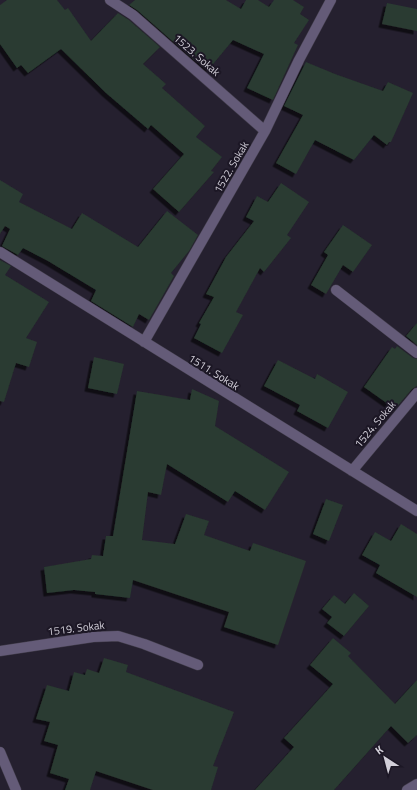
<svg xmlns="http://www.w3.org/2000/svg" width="417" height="790" font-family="'Titillium Web',sans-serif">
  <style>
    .building { fill: #293a30; filter: url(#shadow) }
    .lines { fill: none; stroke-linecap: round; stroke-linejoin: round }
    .street-casing { stroke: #413c4a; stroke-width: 11 }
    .street { stroke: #645b78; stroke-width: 10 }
    .labels { text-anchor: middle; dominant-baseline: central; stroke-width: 4; stroke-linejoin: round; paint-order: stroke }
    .street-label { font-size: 11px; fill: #d2cfd9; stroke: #1c1725 }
  </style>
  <defs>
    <filter id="shadow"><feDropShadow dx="-3.5" dy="3.5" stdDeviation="0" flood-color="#0009"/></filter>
  </defs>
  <rect width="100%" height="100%" fill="#25202f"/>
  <path class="building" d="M 7,0 L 57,0 L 65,10 L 68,8 L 91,41 L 118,13 L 129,20 L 160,47 L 143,64 L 166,84 L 162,88 L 205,126 L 196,137 L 222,157 L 211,171 L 214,172 L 179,212 L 153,189 L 184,154 L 151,125 L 148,129 L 106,93 L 61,49 L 28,73 L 21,65 L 17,68 L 0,44 L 0,5 Z
    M 135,0 L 226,0 L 241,9 L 246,0 L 258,0 L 269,7 L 274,0 L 293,0 L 304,7 L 300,14 L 309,20 L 294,43 L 298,45 L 273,100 L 247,88 L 264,54 L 233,40 L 209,69 L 196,58 L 194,60 L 137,10 L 129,5 Z
    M 387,3 L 417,9 L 417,31 L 382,24 Z
    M 306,62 L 335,74 L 383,91 L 388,82 L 413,93 L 391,142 L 389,142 L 387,145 L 374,135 L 354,160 L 315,140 L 296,174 L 276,163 L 303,115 L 284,106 Z
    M 0,180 L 23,194 L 19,202 L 72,229 L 82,213 L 138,247 L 167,211 L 198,235 L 189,251 L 171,273 L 174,276 L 149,320 L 139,314 L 133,327 L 91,301 L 96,290 L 48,261 L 23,248 L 18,255 L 2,246 L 10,229 L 5,226 L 0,234 Z
    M 281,183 L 309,202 L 287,235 L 291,238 L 264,272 L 260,268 L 236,312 L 243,315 L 222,353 L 194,338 L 201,324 L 199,323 L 214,297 L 206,294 L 226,257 L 254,221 L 246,217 L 257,196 L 268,202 Z
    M 343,225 L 372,245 L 353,272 L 343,265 L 326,294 L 311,285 L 328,255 L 324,252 Z
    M 0,260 L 11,266 L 5,275 L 49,302 L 26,338 L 37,342 L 29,367 L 16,363 L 4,402 L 0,401 Z
    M 417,323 L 417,345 L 406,336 Z
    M 397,346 L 413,358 L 417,359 L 417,386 L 412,389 L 395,409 L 364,387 L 392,347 L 395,349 Z
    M 94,357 L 124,364 L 117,394 L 88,388 Z
    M 278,360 L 315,379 L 317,374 L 348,392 L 328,428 L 297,411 L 300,405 L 264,386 Z
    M 192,389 L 219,401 L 215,426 L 289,472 L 265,510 L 235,491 L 228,502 L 167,464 L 161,495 L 148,492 L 142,540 L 175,544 L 186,514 L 209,521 L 204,535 L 250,551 L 253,543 L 306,561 L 278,645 L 224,627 L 229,612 L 133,580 L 130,598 L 95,594 L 95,592 L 74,590 L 47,593 L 44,567 L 91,559 L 92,555 L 103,556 L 106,536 L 113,536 L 137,391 L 190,400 Z
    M 326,499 L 343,505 L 329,541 L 313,534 Z
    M 401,524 L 417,534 L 417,597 L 376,573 L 380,565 L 362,555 L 375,532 L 391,541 Z
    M 354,593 L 369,606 L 344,636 L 327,623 L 332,617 L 322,609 L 334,595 L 345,604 Z
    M 333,638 L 351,653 L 348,656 L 395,704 L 417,680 L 417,735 L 408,743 L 391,726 L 334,790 L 255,790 L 294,747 L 284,738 L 333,684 L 310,665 Z
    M 104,658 L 128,665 L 126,672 L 234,712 L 213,766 L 218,767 L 211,790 L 153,790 L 96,771 L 90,790 L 65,790 L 69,779 L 50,773 L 58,745 L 44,741 L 50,722 L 36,719 L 47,685 L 69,691 L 74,672 L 85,675 L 87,669 L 99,673 Z"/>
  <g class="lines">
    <g class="street-casing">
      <path id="street" d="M 110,0 L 133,15 L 265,131
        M 0,252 L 417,511
        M 336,290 L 417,353
        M 144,342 L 265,131 L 299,60 L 331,0
        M 352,471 L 417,393
        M 0,651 L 93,637 L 118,636 L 144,644 L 198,665
        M 0,752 L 16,790
        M 407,790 L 417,784"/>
    </g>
    <use href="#street" class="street"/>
  </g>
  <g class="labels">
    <g class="street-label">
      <text transform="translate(197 55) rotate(41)">1523. Sokak</text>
      <text transform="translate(231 167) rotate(-60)">1522. Sokak</text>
      <text transform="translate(214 372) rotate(32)">1511. Sokak</text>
      <text transform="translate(375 424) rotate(-50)">1524. Sokak</text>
      <text transform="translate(76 628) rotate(-7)">1519. Sokak</text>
    </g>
  </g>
  <g transform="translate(385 758) rotate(324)" stroke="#1c1725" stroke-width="3" paint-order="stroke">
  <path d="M0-3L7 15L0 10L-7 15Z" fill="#d2cfd9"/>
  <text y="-6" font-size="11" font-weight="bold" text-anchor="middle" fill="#d2cfd9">K</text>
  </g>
</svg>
